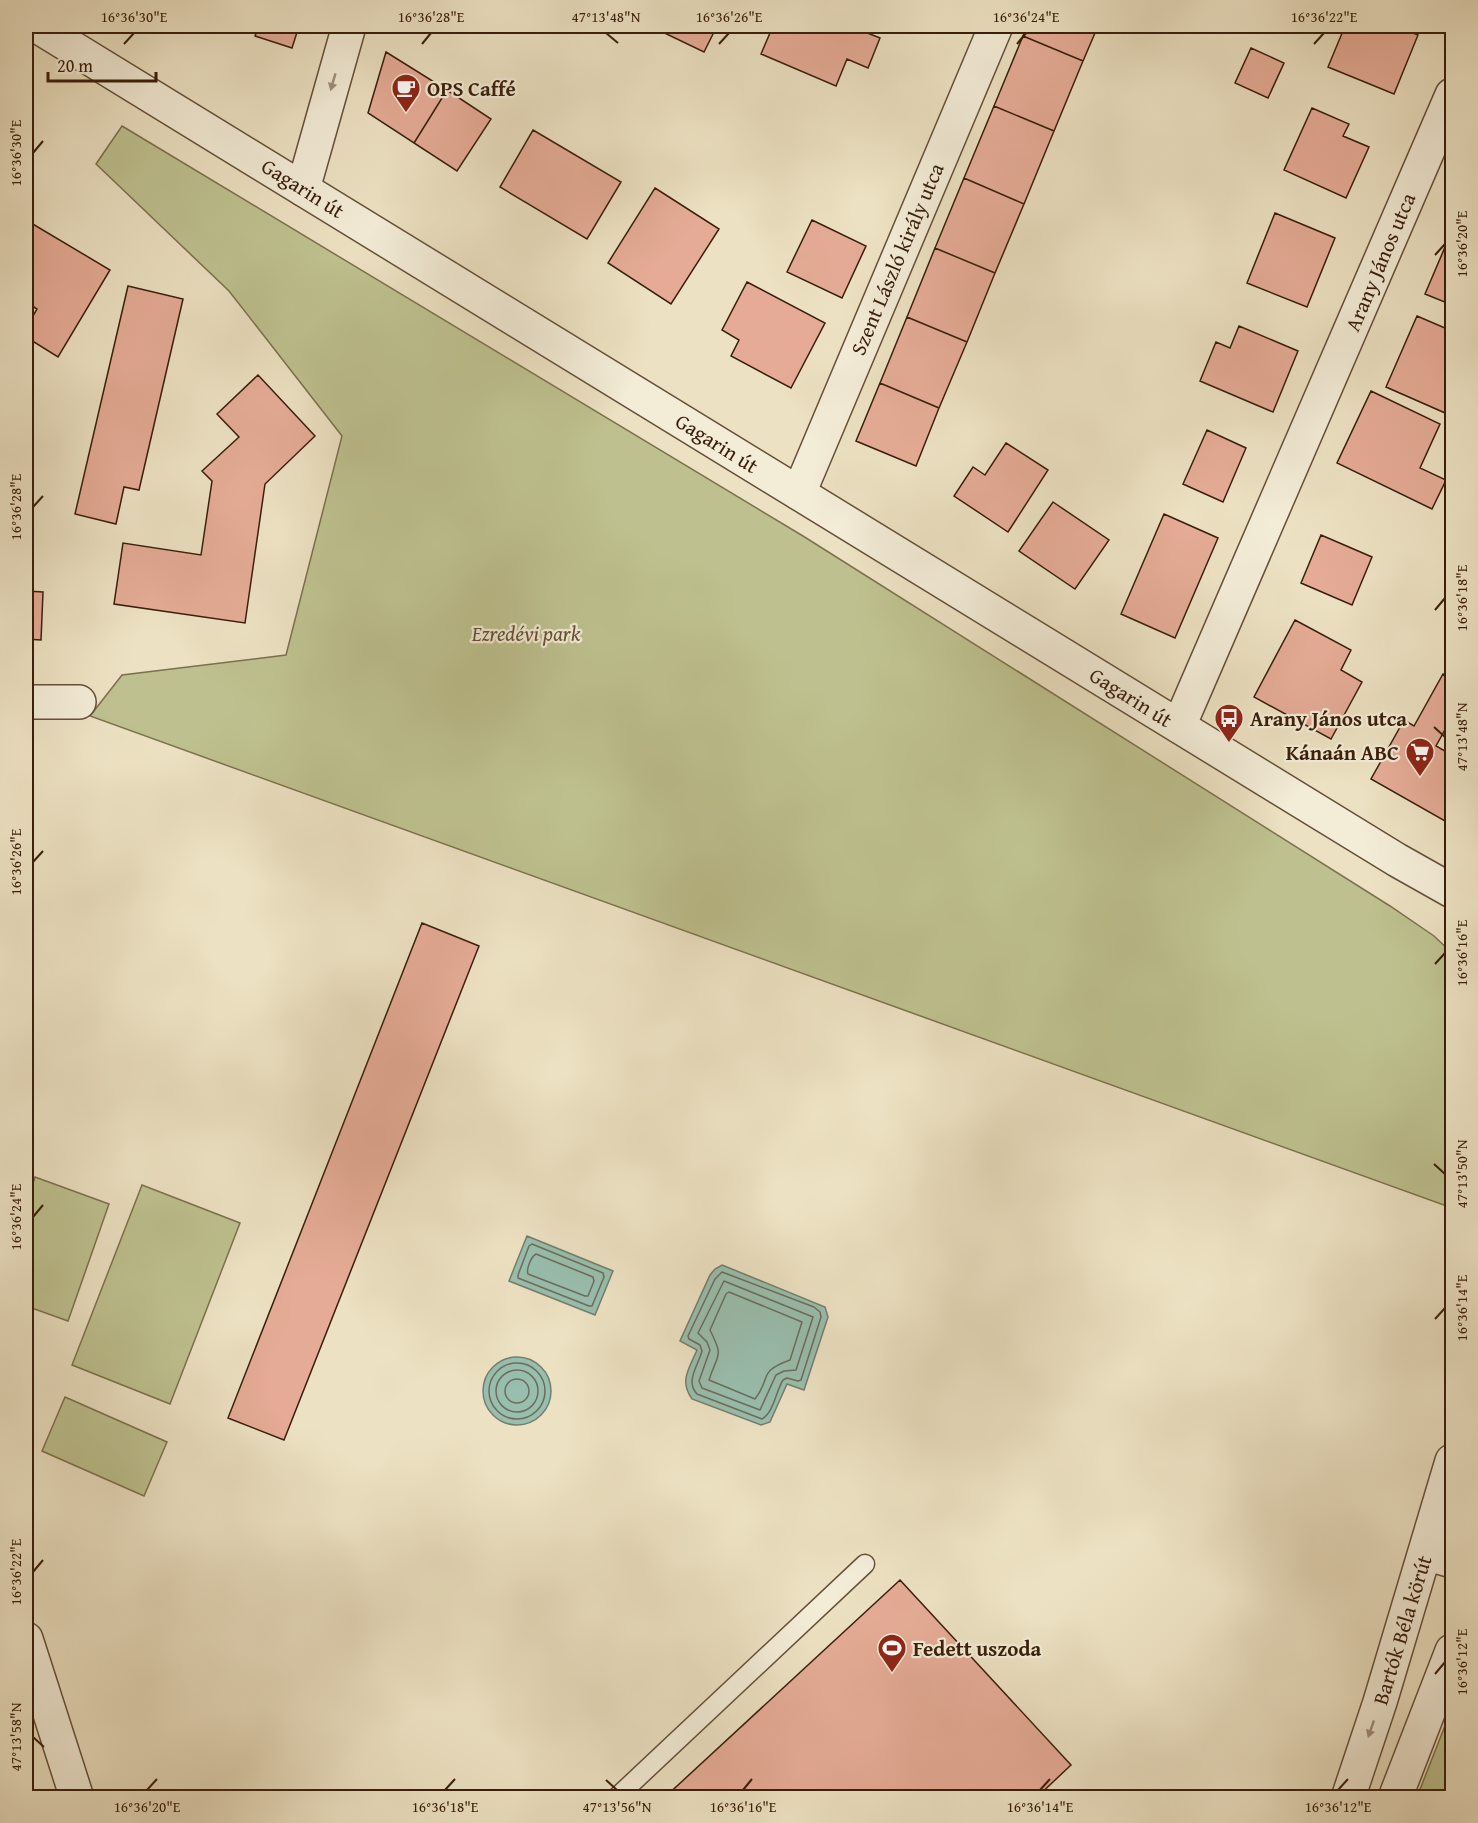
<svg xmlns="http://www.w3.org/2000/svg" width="1478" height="1823" font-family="'Gentium Book Plus',serif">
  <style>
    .green { fill: #bec18f; stroke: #7c704d; stroke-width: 1.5 }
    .water { fill: #99beae; stroke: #737e6d; stroke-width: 1.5 }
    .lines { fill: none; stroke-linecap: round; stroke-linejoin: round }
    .shore { stroke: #696e5c; stroke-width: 1.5 }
    .building { fill: #e5ab96; stroke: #391e0b; stroke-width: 1.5 }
    .service-casing { stroke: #664f39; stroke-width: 21 }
    .minor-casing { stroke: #664f39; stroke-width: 36 }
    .tertiary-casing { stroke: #664f39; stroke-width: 36 }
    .service { stroke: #f3ecd7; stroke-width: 18 }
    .minor { stroke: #f3ecd7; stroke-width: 33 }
    .tertiary { stroke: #f3ecd7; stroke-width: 33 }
    .oneway { fill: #9f8f7b }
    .ticks { fill: none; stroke: #391e0b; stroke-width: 2 }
    .labels { text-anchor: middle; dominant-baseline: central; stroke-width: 4.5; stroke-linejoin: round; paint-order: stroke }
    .poi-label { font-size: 21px; font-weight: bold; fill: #391e0b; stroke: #f3ecd7; text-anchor: start }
    .street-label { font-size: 21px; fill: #391e0b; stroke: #f3ecd7 }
    .park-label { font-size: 21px; font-style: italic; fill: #614f33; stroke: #f3ecd7 }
    .neatline { fill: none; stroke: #391e0b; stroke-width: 2 }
    .ticks-label { font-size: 15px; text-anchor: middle; fill: #391e0b }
  </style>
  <rect width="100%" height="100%" fill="#ece1c2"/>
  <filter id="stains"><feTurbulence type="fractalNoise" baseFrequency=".00333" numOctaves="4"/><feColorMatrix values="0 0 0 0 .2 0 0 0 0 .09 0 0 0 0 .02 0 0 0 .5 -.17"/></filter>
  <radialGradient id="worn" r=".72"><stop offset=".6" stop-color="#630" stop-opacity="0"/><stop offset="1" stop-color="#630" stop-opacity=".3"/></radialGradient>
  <path class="green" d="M 122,126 L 803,536 L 1390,906 L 1434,936 L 1452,953 L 1452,1208 L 90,716 L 122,675 L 286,655 L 342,436 L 229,291 L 96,164 Z
    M 35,1177 L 109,1204 L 68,1321 L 26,1306 L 26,1205 Z
    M 142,1185 L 240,1223 L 170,1404 L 72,1365 Z
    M 65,1397 L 167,1442 L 144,1496 L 42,1451 Z
    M 1452,1708 L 1452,1797 L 1417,1797 L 1450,1713 Z"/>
  <path class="water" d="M 527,1236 L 613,1271 L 595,1315 L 509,1281 Z
    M 722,1265 L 825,1307 L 828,1317 L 804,1390 L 787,1384 L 770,1422 L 761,1425 L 692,1399 C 679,1381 689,1369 697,1350 L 680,1341 L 710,1275 L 715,1269 Z
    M483 1391a34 34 0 1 1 68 0a34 34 0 1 1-68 0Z"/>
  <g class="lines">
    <path class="shore" d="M 532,1244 L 603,1273 L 604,1277 L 592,1306 L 589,1306 L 518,1278 L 518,1275 L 529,1246 Z
      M 536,1254 L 593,1277 L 594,1281 L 588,1296 L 585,1296 L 528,1274 C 526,1269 531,1257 536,1254 Z
      M 722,1272 L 814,1307 L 820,1312 L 821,1317 L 801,1380 L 798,1381 L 787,1378 L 783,1380 C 776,1391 774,1412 762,1419 L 697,1394 C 685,1381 698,1366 702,1351 L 700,1345 L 689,1339 L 688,1336 L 715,1279 Z
      M 724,1281 L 813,1317 L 796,1370 L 784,1371 L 776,1375 L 760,1410 L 702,1388 L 699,1381 L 710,1350 L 707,1342 L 698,1333 Z
      M 729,1292 L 802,1322 L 790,1360 C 757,1372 772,1377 755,1399 L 709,1380 C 718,1352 724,1358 710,1330 L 726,1294 Z
      M489 1391a28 28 0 1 1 56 0a28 28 0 1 1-56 0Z
      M496 1391a21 21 0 1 1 42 0a21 21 0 1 1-42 0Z
      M505 1391a12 12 0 1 1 24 0a12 12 0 1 1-24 0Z"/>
  </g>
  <path class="building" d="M 250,26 L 299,26 L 292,48 L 255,36 L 258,28 Z
    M 650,26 L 717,26 L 704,52 Z
    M 773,26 L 862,26 L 860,30 L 880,38 L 868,68 L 847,59 L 836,86 L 761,54 Z
    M 1027,26 L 1098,26 L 1083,61 L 1023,36 Z
    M 1345,26 L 1396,26 L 1418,35 L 1394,94 L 1328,67 Z
    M 1023,36 L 1083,61 L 1054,131 L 994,106 Z
    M 1251,48 L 1284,63 L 1268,98 L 1235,83 Z
    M 386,52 L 447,90 L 414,143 L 368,113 Z
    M 447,90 L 491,119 L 457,171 L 414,143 Z
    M 994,106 L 1054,131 L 1024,204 L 964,178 Z
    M 1312,108 L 1349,124 L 1343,136 L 1369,147 L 1346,198 L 1284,170 Z
    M 533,130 L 621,182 L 587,239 L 500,187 Z
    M 964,178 L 1024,204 L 995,273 L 935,248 Z
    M 655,188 L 719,229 L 671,304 L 608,263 Z
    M 1275,213 L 1335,238 L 1307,307 L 1247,283 Z
    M 26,220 L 110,270 L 58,357 L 26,337 L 26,328 L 37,309 L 26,302 Z
    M 812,220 L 866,246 L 842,298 L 787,272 Z
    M 1448,240 L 1452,242 L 1452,305 L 1425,294 Z
    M 935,248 L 995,273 L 967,342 L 907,317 Z
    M 747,282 L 825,323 L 791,388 L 731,356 L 739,340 L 722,330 Z
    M 128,286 L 183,299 L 139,490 L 124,487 L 116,524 L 75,514 Z
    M 1417,316 L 1452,331 L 1452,416 L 1386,387 Z
    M 907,317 L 967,342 L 939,408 L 880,383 Z
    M 1239,326 L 1298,351 L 1273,412 L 1200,381 L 1216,342 L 1230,348 Z
    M 258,375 L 315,436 L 265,484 L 245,623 L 114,604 L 123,543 L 201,555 L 212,481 L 202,471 L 239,437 L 217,414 Z
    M 880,383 L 939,408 L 916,466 L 856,441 Z
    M 1371,391 L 1440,424 L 1420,468 L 1446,480 L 1432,509 L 1337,463 Z
    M 1207,430 L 1246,448 L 1223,502 L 1183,484 Z
    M 1006,443 L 1048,470 L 1008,532 L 954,496 L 973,467 L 985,475 Z
    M 1053,502 L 1109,540 L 1075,589 L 1019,551 Z
    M 1164,514 L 1218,538 L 1175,638 L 1121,614 Z
    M 1321,535 L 1372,557 L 1352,605 L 1301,583 Z
    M 26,591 L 43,592 L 41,640 L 26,639 Z
    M 1295,620 L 1351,650 L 1341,670 L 1362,682 L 1331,739 L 1254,697 Z
    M 1443,674 L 1452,679 L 1452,717 L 1436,746 L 1452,755 L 1452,825 L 1371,779 L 1404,720 L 1414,726 Z
    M 422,923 L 479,946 L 284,1440 L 228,1418 Z
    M 900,1580 L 1071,1765 L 1036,1798 L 664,1798 Z"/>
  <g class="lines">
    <g class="service-casing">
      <path id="service" d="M 616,1798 L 865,1564"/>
    </g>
    <g class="minor-casing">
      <path id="minor" d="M 303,189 L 349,26
        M 799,493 L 996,26
        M 26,702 L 79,702
        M 1179,726 L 1452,95
        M 26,1639 L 77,1798"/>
    </g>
    <g class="tertiary-casing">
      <path id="tertiary" d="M 37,26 L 1397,860 L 1452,891
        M 1425,1553 L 1452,1561
        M 1348,1798 L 1380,1702 L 1452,1461
        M 1395,1798 L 1452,1651"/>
    </g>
    <use href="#service" class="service"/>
    <use href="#minor" class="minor"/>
    <use href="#tertiary" class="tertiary"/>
  </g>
  <defs><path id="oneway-solid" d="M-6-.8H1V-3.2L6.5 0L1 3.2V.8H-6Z" transform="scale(1.5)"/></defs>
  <g class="oneway">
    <use href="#oneway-solid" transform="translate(333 82) rotate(106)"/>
    <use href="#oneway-solid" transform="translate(1371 1729) rotate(109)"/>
  </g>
  <path class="ticks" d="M 606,33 L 618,43M 124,44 L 134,33M 422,44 L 431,33M 719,44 L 729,33M 1017,44 L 1026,33M 1314,44 L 1324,33M 33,153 L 43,141M 1435,255 L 1445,244M 33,507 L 43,496M 1435,610 L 1445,598M 1434,727 L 1445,737M 33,862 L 43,851M 1435,964 L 1445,953M 1434,1164 L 1445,1174M 33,1217 L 43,1205M 1435,1319 L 1445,1308M 33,1572 L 43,1560M 1435,1674 L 1445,1662M 33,1737 L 44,1747M 606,1780 L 617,1790M 147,1790 L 157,1779M 445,1790 L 455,1779M 743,1790 L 752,1779M 1040,1790 L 1050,1779M 1338,1790 L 1348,1779"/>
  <defs>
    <g id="cafe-pin" transform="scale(1.5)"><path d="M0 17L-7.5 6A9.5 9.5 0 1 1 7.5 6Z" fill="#8f2418" stroke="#f3ecd7"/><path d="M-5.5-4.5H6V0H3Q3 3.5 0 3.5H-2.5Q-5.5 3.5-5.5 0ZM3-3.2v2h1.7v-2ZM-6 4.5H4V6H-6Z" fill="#fff"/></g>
    <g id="bus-pin" transform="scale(1.5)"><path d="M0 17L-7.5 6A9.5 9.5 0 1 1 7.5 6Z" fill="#8f2418" stroke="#f3ecd7"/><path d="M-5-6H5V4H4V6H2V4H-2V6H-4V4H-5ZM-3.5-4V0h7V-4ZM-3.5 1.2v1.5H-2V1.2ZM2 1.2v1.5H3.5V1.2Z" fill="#fff"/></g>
    <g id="supermarket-pin" transform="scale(1.5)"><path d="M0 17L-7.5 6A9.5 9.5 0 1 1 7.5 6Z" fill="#8f2418" stroke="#f3ecd7"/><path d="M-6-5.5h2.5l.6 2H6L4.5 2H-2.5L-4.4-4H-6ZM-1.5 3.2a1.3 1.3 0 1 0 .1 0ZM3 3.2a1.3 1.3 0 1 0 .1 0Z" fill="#fff"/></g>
    <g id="stadium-pin" transform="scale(1.5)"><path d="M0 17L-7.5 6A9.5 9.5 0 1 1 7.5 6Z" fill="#8f2418" stroke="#f3ecd7"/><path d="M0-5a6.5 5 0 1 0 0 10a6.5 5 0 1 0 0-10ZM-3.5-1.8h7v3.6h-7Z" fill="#fff"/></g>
  </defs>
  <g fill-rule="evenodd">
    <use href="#cafe-pin" x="406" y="88"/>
    <use href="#bus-pin" x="1229" y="718"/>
    <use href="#supermarket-pin" x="1420" y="752"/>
    <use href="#stadium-pin" x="892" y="1648"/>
  </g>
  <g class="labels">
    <g class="poi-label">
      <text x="427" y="88">OPS Caffé</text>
      <text x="1250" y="718">Arany János utca</text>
      <text x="1399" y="752" text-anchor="end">Kánaán ABC</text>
      <text x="913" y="1648">Fedett uszoda</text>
    </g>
    <g class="street-label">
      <text transform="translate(303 188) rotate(32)">Gagarin út</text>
      <text transform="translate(897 259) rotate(-67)">Szent László király utca</text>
      <text transform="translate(1380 262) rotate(-67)">Arany János utca</text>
      <text transform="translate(717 443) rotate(32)">Gagarin út</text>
      <text transform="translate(1131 697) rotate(32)">Gagarin út</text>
      <text transform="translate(1402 1630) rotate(-73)">Bartók Béla körút</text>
    </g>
    <g class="park-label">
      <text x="526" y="633">Ezredévi park</text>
    </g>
  </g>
  <rect width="1478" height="1823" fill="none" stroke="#ece1c2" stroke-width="66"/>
  <path d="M48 72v9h108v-9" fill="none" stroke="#391e0b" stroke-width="3"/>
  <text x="57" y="72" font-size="18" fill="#391e0b" stroke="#f3ecd7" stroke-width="4.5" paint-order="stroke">20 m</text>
  <rect x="33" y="33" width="1412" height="1757" class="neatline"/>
  <g class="ticks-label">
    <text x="134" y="22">16°36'30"E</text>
    <text x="431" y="22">16°36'28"E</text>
    <text x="606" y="22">47°13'48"N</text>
    <text x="729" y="22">16°36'26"E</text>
    <text x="1026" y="22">16°36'24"E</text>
    <text x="1324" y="22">16°36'22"E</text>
    <text transform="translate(16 153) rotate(-90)" y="5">16°36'30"E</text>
    <text transform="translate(1462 244) rotate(-90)" y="5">16°36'20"E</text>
    <text transform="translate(16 507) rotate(-90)" y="5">16°36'28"E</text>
    <text transform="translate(1462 598) rotate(-90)" y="5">16°36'18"E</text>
    <text transform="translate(1462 737) rotate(-90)" y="5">47°13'48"N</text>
    <text transform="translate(16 862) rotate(-90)" y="5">16°36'26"E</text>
    <text transform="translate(1462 953) rotate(-90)" y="5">16°36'16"E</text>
    <text transform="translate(1462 1174) rotate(-90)" y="5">47°13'50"N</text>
    <text transform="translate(16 1217) rotate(-90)" y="5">16°36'24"E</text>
    <text transform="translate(1462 1308) rotate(-90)" y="5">16°36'14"E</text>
    <text transform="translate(16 1572) rotate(-90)" y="5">16°36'22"E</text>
    <text transform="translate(1462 1662) rotate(-90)" y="5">16°36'12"E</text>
    <text transform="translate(16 1737) rotate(-90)" y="5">47°13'58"N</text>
    <text x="147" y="1812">16°36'20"E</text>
    <text x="445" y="1812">16°36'18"E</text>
    <text x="617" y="1812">47°13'56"N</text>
    <text x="743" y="1812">16°36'16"E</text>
    <text x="1040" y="1812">16°36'14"E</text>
    <text x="1338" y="1812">16°36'12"E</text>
  </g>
  <rect width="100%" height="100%" filter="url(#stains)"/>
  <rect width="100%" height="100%" fill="url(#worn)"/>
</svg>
